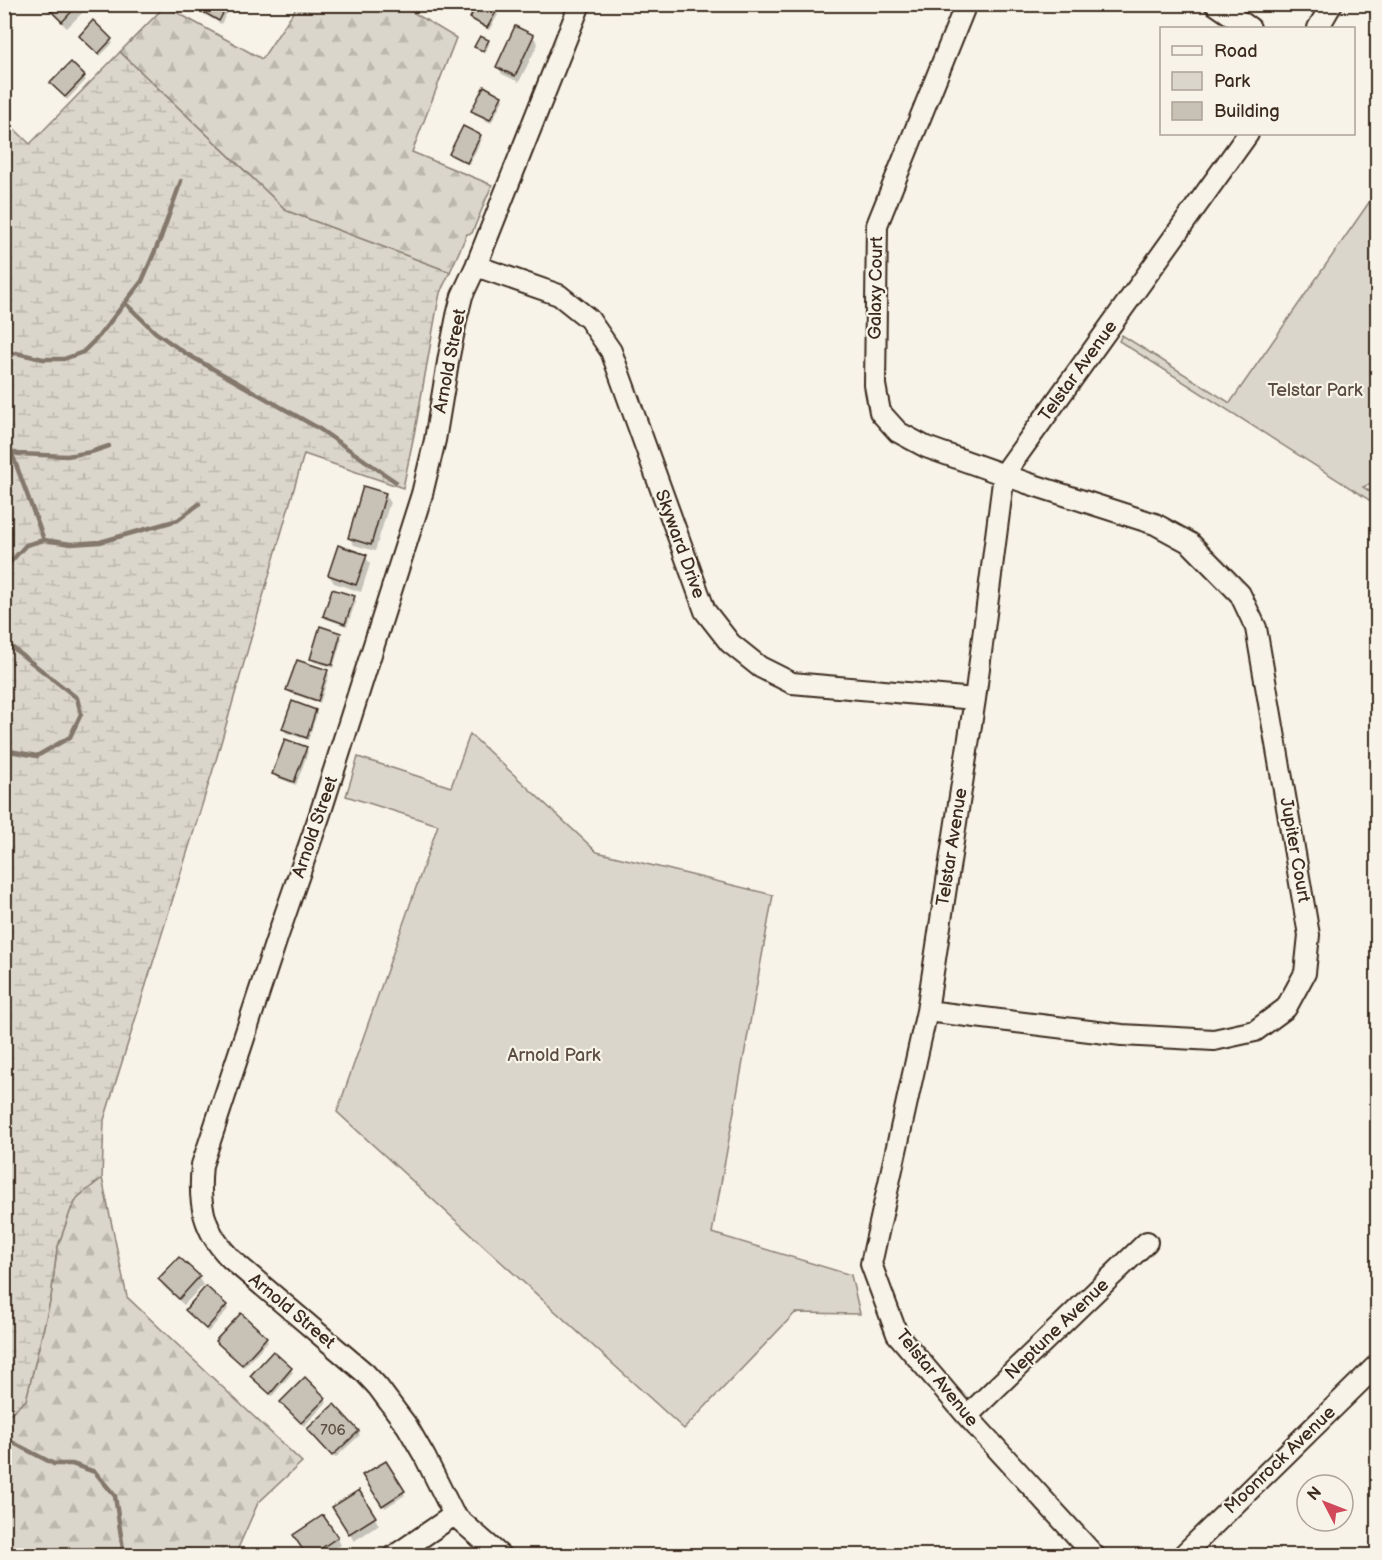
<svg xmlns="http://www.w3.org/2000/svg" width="1382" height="1560" font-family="'Balsamiq Sans',sans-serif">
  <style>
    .green { fill: #dbd6cb; stroke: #8b8074; stroke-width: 1.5 }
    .forest { fill: url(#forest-firs); stroke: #8b8074; stroke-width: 1.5 }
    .wetland { fill: url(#wetland-marsh); stroke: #8b8074; stroke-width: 1.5 }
    .shadow { fill: #0003 }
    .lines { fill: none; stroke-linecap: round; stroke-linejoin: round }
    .stream { stroke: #84786c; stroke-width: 4.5 }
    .building { fill: #c8c1b6; stroke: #3b2a1e; stroke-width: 1.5 }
    .street-casing { stroke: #3b2a1e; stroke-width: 24 }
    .street { stroke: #f7f3e8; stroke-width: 20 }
    .labels { text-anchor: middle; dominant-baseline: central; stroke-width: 4.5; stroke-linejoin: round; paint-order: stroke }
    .number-label { font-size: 15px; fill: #5e5044 }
    .street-label { font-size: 18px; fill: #3b2a1e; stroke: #f7f3e8 }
    .park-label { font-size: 18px; fill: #5b4c41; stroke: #f7f3e8 }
  </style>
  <defs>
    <pattern id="forest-firs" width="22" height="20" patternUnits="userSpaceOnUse" patternTransform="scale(1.5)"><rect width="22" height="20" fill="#dbd6cb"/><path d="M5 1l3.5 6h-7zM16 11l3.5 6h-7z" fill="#bdb8ae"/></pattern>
    <pattern id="wetland-marsh" width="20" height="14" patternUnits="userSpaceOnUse" patternTransform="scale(1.5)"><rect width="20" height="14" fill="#dbd6cb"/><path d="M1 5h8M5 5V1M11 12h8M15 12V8" fill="none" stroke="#bdb8ae"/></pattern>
  </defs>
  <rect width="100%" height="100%" fill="#f7f3e8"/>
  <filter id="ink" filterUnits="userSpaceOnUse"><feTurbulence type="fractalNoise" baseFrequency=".0167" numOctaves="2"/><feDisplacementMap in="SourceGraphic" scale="12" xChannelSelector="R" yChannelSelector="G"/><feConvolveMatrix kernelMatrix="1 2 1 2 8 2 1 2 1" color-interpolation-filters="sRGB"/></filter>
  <g filter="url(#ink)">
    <path class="green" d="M 1377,191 L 1378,480 L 1363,487 L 1377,496 L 1377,505 L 1119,341 L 1122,335 L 1230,403 Z
      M 470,734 L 597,852 L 773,895 L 712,1233 L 851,1275 L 860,1314 L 795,1313 L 684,1429 L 337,1112 L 438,825 L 346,796 L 358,757 L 451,787 Z"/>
    <path class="forest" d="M 298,5 L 401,5 L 456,38 L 412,152 L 492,185 L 472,233 L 467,234 L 450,272 L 287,211 L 120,52 L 165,6 L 262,59 Z
      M 102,1178 L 127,1297 L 302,1462 L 258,1503 L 235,1555 L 5,1555 L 4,1418 L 26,1400 L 51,1297 L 57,1249 L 71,1209 L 78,1197 Z"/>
    <path class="wetland" d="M 120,52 L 287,211 L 450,272 L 440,293 L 436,313 L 417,420 L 403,488 L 304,454 L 216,760 L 104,1120 L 102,1178 L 78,1197 L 71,1209 L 57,1249 L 51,1297 L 26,1400 L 5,1418 L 5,120 L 30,144 Z"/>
    <path class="shadow" d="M 44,4 L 80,4 L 84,11 L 67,28 L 47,9 Z
      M 203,4 L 232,4 L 221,24 L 202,13 L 200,9 Z
      M 496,12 L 498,15 L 489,30 L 473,21 L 472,18 Z
      M 93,23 L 113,43 L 100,56 L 80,36 Z
      M 533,36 L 538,44 L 519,82 L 502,74 L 497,66 Z
      M 488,41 L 489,44 L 485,54 L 478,50 L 476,47 Z
      M 71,64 L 86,80 L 67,100 L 52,83 Z
      M 501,97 L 503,100 L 491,123 L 475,115 L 473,111 Z
      M 480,136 L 482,139 L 469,165 L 453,157 L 451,154 Z
      M 385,494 L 390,502 L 375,551 L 354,545 L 349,537 Z
      M 366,557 L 370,564 L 361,592 L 334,583 L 329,575 Z
      M 354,597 L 356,601 L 347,626 L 326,619 L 324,616 Z
      M 340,634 L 342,638 L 333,668 L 314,662 L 312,658 Z
      M 327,672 L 329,675 L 320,703 L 290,693 L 288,690 Z
      M 315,711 L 317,714 L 308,740 L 286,733 L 284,729 Z
      M 306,748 L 308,752 L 296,785 L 276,777 L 274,774 Z
      M 198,1277 L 203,1285 L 184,1305 L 164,1287 L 160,1280 Z
      M 226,1306 L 228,1309 L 208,1332 L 186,1311 Z
      M 241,1315 L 268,1341 L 244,1367 L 219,1344 Z
      M 273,1353 L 293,1372 L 272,1396 L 252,1377 Z
      M 325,1399 L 327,1402 L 304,1426 L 282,1403 Z
      M 311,1432 L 358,1432 L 360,1435 L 335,1458 Z
      M 385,1463 L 405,1495 L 385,1508 L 364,1476 Z
      M 359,1492 L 379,1525 L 354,1541 L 334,1508 Z
      M 337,1538 L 341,1545 L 325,1556 L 308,1556 Z"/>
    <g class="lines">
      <path class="stream" d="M 125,303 L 155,332 L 185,353 L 318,428 L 396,482
        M 4,356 L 16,353 L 43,359 L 64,359 L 83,352 L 99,336 L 142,281 L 161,237 L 181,181
        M 4,448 L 18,454 L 67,456 L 91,452 L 109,446
        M 11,451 L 44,540
        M 4,569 L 26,545 L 44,540 L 71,544 L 100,542 L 178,520 L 199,504
        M 4,641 L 77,698 L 81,714 L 70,737 L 37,756 L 4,750
        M 4,1438 L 54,1464 L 72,1464 L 95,1472 L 115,1496 L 124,1556"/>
    </g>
    <path class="building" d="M 44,4 L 60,4 L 52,12 Z
      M 60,4 L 79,4 L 62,22 L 52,12 Z
      M 201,4 L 228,4 L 219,21 L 198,9 Z
      M 477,4 L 486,4 L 497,10 L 487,28 L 470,18 Z
      M 93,20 L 112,39 L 98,54 L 79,36 Z
      M 515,26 L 534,35 L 515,76 L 496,67 Z
      M 480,36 L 489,40 L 483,51 L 474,47 Z
      M 71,62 L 85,76 L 65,97 L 50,83 Z
      M 484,86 L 502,96 L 490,120 L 471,111 Z
      M 463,126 L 481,135 L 467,163 L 449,154 Z
      M 363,486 L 386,493 L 371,545 L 348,538 Z
      M 338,545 L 367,555 L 356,585 L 328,575 Z
      M 332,589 L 355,596 L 345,624 L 323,616 Z
      M 320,626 L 341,633 L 332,665 L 310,659 Z
      M 297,660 L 328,670 L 318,701 L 286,690 Z
      M 292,701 L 316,710 L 307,738 L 282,729 Z
      M 285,739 L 307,747 L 294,782 L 272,774 Z
      M 179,1257 L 200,1276 L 179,1299 L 158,1279 Z
      M 206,1286 L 227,1305 L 206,1329 L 185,1310 Z
      M 241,1313 L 267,1337 L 242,1365 L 215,1341 Z
      M 273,1351 L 292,1368 L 270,1394 L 250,1376 Z
      M 305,1377 L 326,1398 L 301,1423 L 280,1402 Z
      M 334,1404 L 359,1431 L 332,1456 L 307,1429 Z
      M 386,1461 L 405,1491 L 382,1506 L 362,1475 Z
      M 359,1490 L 376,1517 L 349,1534 L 332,1507 Z
      M 323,1515 L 338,1537 L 310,1556 L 307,1556 L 293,1535 Z"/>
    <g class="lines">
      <g class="street-casing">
        <path id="street" d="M 1215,4 L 1250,28
          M 1318,28 L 1332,4
          M 476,266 L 559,295 L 589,319 L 611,351 L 705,611 L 730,643 L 760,667 L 792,683 L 975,699
          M 927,1011 L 1122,1035 L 1214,1040 L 1255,1031 L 1286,1008 L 1305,973 L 1309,935 L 1256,628 L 1240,594 L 1190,543 L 1155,524 L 1027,483 L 926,447 L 898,432 L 880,412 L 875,385 L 877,225 L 966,4
          M 967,1416 L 1147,1242
          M 394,1556 L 454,1515
          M 501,1556 L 454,1515 L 425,1457 L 407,1426 L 378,1387 L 365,1373 L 231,1259 C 203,1231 198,1203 202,1165 L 278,935 L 320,814 L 422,494 L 435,440 L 449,356 L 457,316 L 462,296 L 476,266 L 580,4
          M 1095,1556 L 967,1416 L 897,1334 L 871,1264 L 927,1011 L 975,699 L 1004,474 L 1248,134
          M 1182,1556 L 1378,1364"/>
      </g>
      <use href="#street" class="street"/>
    </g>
  </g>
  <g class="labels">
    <g class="number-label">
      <text x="333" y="1430">706</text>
    </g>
    <g class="street-label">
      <text transform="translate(876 288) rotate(-89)">Galaxy Court</text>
      <text transform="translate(450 361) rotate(-79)">Arnold Street</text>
      <text transform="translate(1078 371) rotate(-54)">Telstar Avenue</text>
      <text transform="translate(680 544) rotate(70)">Skyward Drive</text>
      <text transform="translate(315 827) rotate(-71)">Arnold Street</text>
      <text transform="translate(952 847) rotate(-81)">Telstar Avenue</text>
      <text transform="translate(1295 850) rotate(80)">Jupiter Court</text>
      <text transform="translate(292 1311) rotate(40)">Arnold Street</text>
      <text transform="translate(1057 1329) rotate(-44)">Neptune Avenue</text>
      <text transform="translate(937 1378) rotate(51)">Telstar Avenue</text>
      <text transform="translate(1280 1460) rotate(-44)">Moonrock Avenue</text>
    </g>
    <g class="park-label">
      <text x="1315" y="390">Telstar Park</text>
      <text x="554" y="1055">Arnold Park</text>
    </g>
  </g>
  <rect width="1382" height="1560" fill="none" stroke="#f7f3e8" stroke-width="24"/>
  <rect x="12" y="12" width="1358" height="1536" fill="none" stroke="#3b2a1e" stroke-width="2" filter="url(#ink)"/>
  <rect x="1160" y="27" width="195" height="108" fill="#f7f3e8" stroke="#aca397" stroke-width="1.5"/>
  <rect x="1172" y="46" width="30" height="9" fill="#f7f3e8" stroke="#aca397" stroke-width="1.5"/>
  <text x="1214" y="57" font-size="18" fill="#3b2a1e">Road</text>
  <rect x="1172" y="72" width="30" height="18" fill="#dbd6cb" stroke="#aca397" stroke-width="1.5"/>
  <text x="1214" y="87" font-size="18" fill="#3b2a1e">Park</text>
  <rect x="1172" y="102" width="30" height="18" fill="#c8c1b6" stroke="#aca397" stroke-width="1.5"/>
  <text x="1214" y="117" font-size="18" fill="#3b2a1e">Building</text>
  <g transform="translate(1325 1503) rotate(312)"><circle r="28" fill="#f7f3e8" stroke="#aca397" stroke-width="1.5"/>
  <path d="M0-4.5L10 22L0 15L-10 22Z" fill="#d1495b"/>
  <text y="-9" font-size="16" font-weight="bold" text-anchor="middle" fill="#3b2a1e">N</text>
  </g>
</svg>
